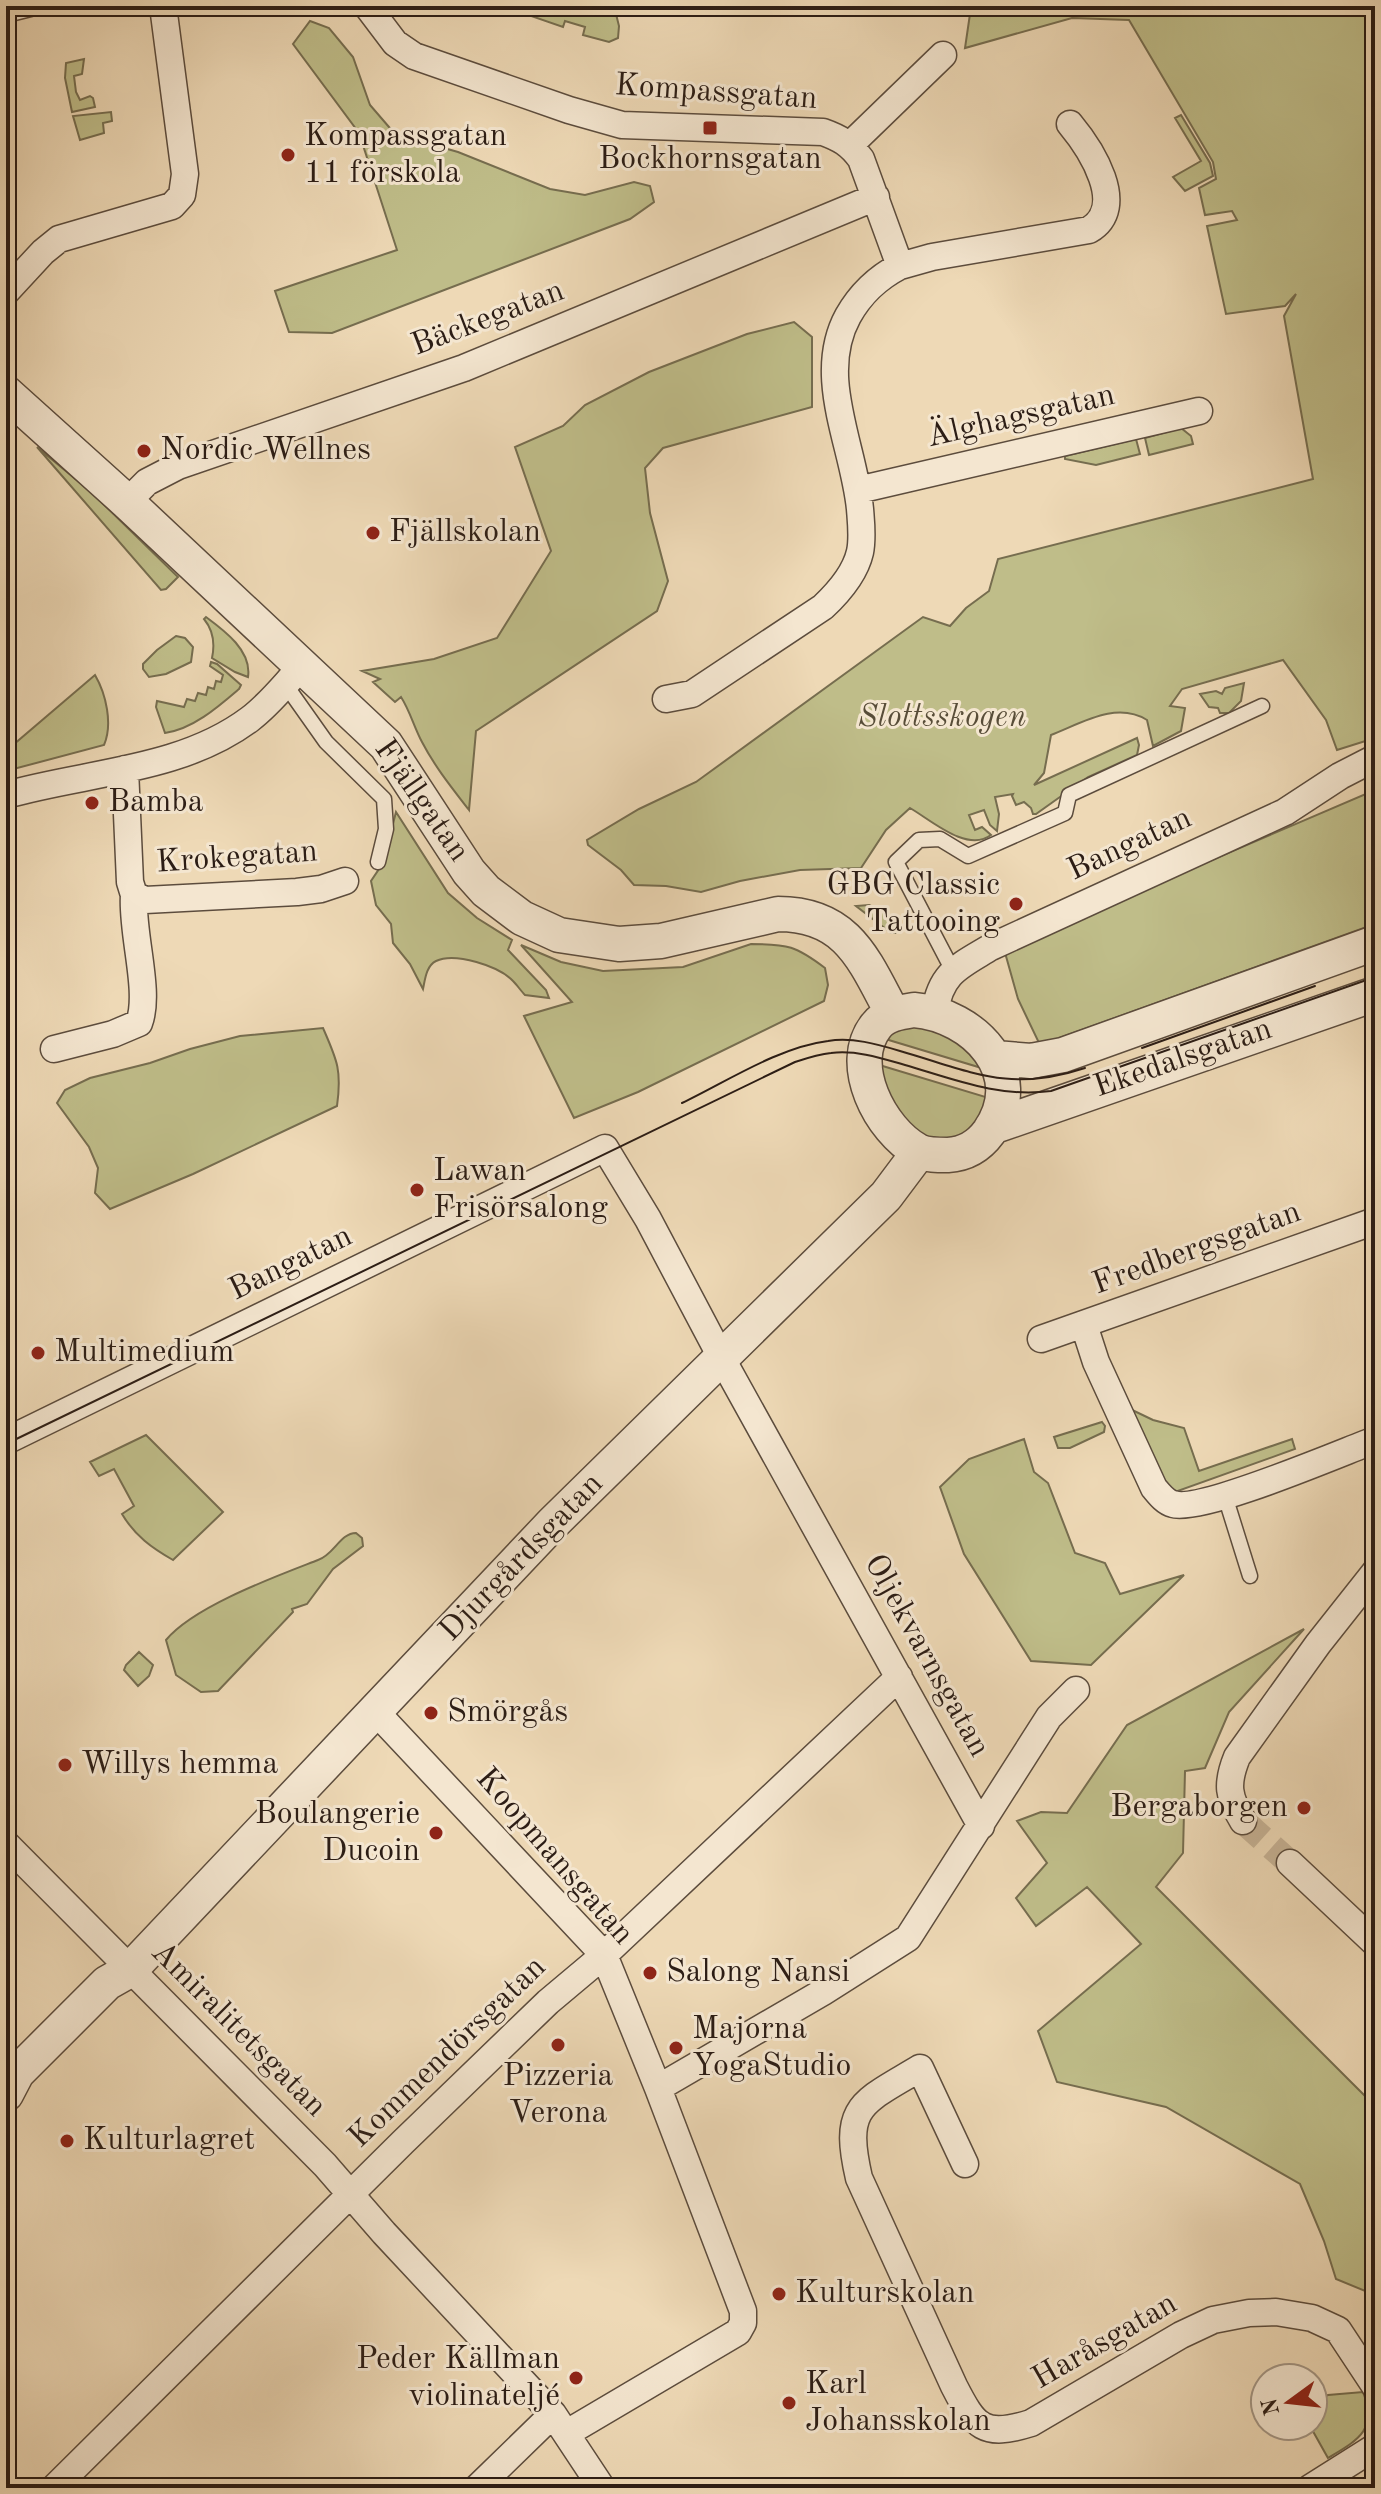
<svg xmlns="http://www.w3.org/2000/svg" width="1381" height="2494" font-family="'Old Standard TT',serif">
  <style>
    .green { fill: #bfbd89; stroke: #766d4f; stroke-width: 2 }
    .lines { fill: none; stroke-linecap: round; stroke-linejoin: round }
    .minor-tunnel { stroke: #c7b396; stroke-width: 26; stroke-dasharray: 26 13; stroke-linecap: butt }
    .service-casing { stroke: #5c4c3d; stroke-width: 17 }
    .pedestrian-casing { stroke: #5c4c3d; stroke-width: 23 }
    .minor-casing { stroke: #5c4c3d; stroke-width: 29 }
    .tertiary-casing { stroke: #5c4c3d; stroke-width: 37 }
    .service { stroke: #f4e6d0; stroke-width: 14 }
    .pedestrian { stroke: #f4e6d0; stroke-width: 20 }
    .minor { stroke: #f4e6d0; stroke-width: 26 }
    .tertiary { stroke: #f4e6d0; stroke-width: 34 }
    .tram { stroke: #2c1d15; stroke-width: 2 }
    .poi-dot { fill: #8f2418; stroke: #f4e6d0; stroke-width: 3 }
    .labels { text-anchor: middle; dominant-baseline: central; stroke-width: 6; stroke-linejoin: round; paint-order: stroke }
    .street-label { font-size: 32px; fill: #2c1d15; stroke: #f4e6d0 }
    .poi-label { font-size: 32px; fill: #2c1d15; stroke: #f4e6d0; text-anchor: start }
    .park-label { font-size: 32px; font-style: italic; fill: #584d38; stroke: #f4e6d0 }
  </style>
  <rect width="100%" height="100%" fill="#eed9b6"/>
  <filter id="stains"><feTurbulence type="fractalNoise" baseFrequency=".0025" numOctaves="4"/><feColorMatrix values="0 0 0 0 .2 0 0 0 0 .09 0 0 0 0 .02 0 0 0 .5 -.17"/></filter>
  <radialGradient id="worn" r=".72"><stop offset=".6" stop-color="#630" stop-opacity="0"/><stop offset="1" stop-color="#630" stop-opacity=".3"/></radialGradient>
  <path class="green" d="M 502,6 L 614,6 L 619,26 L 618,38 L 609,42 L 583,35 L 585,27 L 565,21 L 563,27 Z
    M 951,6 L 1375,6 L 1375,648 L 1371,655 L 1375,657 L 1375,738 L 1337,750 L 1326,720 L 1283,660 L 1182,689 L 1170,706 L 1185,708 L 1181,731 L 1153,746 L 1147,720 C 1116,701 1082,723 1051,735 L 1044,773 L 1034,785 L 1137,738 L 1139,745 L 1137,755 L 1088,777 L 1036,814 L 1033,814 L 1031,808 L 1024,802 L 1016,805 L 1012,796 L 1013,794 L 995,797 L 999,814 L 997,831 L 990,825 L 984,810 L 969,815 L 975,830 L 982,827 L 991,835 C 967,853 931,820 910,808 L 886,830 L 861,868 L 800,870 L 740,881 L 701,892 L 666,886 L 634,885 L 621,870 L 588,845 L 587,840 L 639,809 L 696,782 L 923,617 L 950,626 L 966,608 L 989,591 L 998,559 L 1313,479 L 1284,316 L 1296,294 L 1285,306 L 1226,314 L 1207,226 L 1237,220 L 1232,211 L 1205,215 L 1199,188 L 1216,179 L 1213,162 L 1129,20 L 1072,18 L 965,48 L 970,14 Z
    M 310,21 L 329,28 L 353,57 L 370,105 L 395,134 L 458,152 L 550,189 L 585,195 L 634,182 L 650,186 L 654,202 L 630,219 L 332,333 L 289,332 L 275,291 L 397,250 L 359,133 L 293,44 Z
    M 84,59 L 82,74 L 74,76 L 76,92 L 80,100 L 90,96 L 93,98 L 95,107 L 72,112 L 65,78 L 66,63 Z
    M 111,112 L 112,121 L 103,123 L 104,133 L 80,140 L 73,116 Z
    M 1181,115 L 1210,163 L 1213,176 L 1185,191 L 1173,177 L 1201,161 L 1175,118 Z
    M 794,322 L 812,337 L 812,407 L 663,448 L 645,468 L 650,513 L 668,581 L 657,611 L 476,731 L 469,810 C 452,788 435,767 422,742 C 414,727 410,711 401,697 L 395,702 L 373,682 L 380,679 L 362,671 L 434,659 L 497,638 L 551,551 L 515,447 L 563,426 L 585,405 L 649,372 L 747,334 Z
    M 1181,428 L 1191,436 L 1193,444 L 1149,455 L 1145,438 Z
    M 1136,439 L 1140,454 L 1096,465 L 1065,459 L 1065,456 Z
    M 37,447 L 91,492 L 178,577 L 166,589 L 161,590 Z
    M 206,617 C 225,631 252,651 248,677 L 235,672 L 212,658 C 215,644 213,630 204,619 Z
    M 176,636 L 185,638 L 193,647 L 191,662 L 166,674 L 149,677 L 143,669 L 143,664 L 157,650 Z
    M 211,662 L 217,664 L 241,685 L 239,689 C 218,707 193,729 165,733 L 156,707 L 157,701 L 184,707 L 187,699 L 195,701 L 198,693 L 206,695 L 208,687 L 214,689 L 216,681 L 221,682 L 223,675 L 210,666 Z
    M 95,675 C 106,694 113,724 104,745 L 6,771 L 6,751 Z
    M 1244,683 L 1241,701 L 1229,713 L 1220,713 L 1218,708 L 1209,707 L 1200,694 L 1216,691 L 1222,694 L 1225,688 Z
    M 1375,790 L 1375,924 L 1040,1045 L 1018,999 L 1004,949 Z
    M 396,812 L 448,893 L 477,918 L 512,940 L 508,950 L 546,990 L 549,998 L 525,995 C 521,991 517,985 513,981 C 499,966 455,952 436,961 C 426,966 425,980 423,989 L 410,964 L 393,943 L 391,924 L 376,905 L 371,881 L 383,863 Z
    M 869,905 L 885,913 L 895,933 L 891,933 L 856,906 Z
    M 751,944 C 788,944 796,946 825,968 L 828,985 L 824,1001 L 638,1092 L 574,1118 L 524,1016 L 572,1002 L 521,945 L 561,962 L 603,971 L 683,967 Z
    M 916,1022 L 964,1043 L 985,1069 L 882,1038 L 891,1030 Z
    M 323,1028 C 337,1060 342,1070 337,1106 L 193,1174 L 110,1209 L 95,1193 L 98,1168 L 89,1147 L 57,1103 L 65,1090 L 90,1078 L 150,1063 L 190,1049 L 240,1036 Z
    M 876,1064 L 989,1098 L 972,1134 L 933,1143 L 900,1121 Z
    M 1128,1408 L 1153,1420 L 1184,1428 L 1199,1471 L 1292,1439 L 1295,1449 L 1175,1492 L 1165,1488 Z
    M 1102,1422 L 1105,1426 L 1104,1432 L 1070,1448 L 1058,1448 L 1054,1437 Z
    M 146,1435 L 223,1512 L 173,1560 C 152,1548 135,1536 122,1514 L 134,1506 L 114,1469 L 99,1476 L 90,1462 Z
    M 1024,1439 L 1034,1472 L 1048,1483 L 1075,1553 L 1105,1563 L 1120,1594 L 1184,1575 L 1091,1665 L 1031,1661 L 964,1554 L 940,1487 L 969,1459 Z
    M 356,1533 L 362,1538 L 363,1546 L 333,1569 L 307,1604 L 292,1609 L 293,1612 L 218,1691 L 201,1692 L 176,1675 L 166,1640 C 194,1606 277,1576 318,1560 C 334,1555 340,1533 356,1533 Z
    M 1304,1629 L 1229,1712 L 1205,1768 L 1185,1771 L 1183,1853 L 1156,1887 L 1375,2106 L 1375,2295 L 1336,2279 L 1324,2241 L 1300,2184 L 1166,2107 L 1057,2082 L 1038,2031 L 1141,1944 L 1087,1887 L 1036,1926 L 1016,1898 L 1047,1863 L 1017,1821 L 1041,1812 L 1067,1813 L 1127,1725 Z
    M 139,1652 L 153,1665 L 149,1676 L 138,1686 L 124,1670 L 126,1665 Z
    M 1363,2392 C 1378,2430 1358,2440 1328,2458 L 1310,2426 L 1313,2426 L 1313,2402 L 1328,2395 Z"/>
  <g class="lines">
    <path class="minor-tunnel" d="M 1243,1821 L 1290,1863"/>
    <g class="service-casing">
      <path id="service" d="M 285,684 L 326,742 L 384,799 L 386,829 L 378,862
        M 952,969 L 896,862 L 919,840 L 940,839 L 968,856 L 1065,813 L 1069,795 L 1262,706
        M 1225,1496 L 1250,1576"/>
    </g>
    <g class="pedestrian-casing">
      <path id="pedestrian" d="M 6,12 L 30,6"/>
    </g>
    <g class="minor-casing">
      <path id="minor" d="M 367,6 L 395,43 L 414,56 L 569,110 L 622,125 L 823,132 C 840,138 850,144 861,159 L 900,266 L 932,257 L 1089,230 C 1129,207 1090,148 1070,124
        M 850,145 L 943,55
        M 6,292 L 43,252 L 59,239 L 172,206 L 182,195 L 185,174 L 163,6
        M 858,490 L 1199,411
        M 127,502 L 147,482 L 178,466 L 464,368 L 876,197
        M 666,699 L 692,694 L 823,607 C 839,592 855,574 860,552 C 863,538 861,522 860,509 C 854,446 815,376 848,316 C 861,293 877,278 900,266
        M 125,769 L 130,882 L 134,895 L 145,900 L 297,892 L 321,889 L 345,881
        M 6,795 C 86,772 181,771 250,719 C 270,704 285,684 302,666
        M 935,1011 C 941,972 960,966 991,947 L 1285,812 L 1340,776 L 1375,758
        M 54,1049 L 113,1034 L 139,1023 C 151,992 131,932 134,895
        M 1084,1325 L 1096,1362 L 1154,1488 C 1159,1494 1165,1502 1173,1504 C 1201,1513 1340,1453 1375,1440
        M 1041,1339 L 1375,1221
        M 6,1441 L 605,1148 L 648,1219 L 721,1357 L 981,1826
        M 375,1711 L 604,1955 L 658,2088 L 743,2311 L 743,2323 L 738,2332 L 567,2433
        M 1243,1821 C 1228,1797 1226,1784 1237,1757 L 1318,1644 L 1375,1572
        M 6,1844 L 325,2165 L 384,2233 L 553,2414 L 602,2488
        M 1290,1863 L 1375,1943
        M 658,2088 L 823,1992 L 908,1938 L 1049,1717 L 1076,1690
        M 965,2164 L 920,2068 C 862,2103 842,2105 859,2178 L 954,2386 C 975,2427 983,2438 1031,2423 L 1181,2335 L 1213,2320 L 1249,2313 L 1276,2312 L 1312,2318 L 1338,2330 L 1375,2386
        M 54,2488 L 403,2142 L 548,2002 L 604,1955 L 899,1677
        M 477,2488 L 553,2414
        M 1310,2488 L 1375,2447"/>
    </g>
    <g class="tertiary-casing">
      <path id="tertiary" d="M 6,393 L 127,502 L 386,745 L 469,872 L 486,891 L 522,918 L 559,935 L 619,944 L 661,941 L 778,914 C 848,914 864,960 893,1014
        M 914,1010 C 974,1015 1030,1073 989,1132 C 978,1147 965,1154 948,1155 C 938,1155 926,1155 918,1151 C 880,1130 846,1064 876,1026 C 885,1014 901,1012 914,1010 Z
        M 995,1058 L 1031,1061 L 1063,1055 L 1375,943
        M 992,1127 L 1375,994
        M 6,2094 L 17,2073 L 107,1983 L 130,1970 L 552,1524 L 886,1196 L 919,1152"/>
    </g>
    <use href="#service" class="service"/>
    <use href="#pedestrian" class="pedestrian"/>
    <use href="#minor" class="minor"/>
    <use href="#tertiary" class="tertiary"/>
    <path class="tram" d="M 1142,1048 L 1315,986
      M 682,1103 C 726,1082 779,1047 828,1041 C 852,1037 877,1044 900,1051 C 973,1072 1009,1093 1085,1068
      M 6,1444 L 795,1062 C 807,1058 819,1054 831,1053 C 857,1050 881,1058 905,1065 C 953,1079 999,1098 1051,1091 L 1375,977"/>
  </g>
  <g class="poi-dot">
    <rect x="702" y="120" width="16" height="16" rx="4"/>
    <circle cx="288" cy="155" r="8"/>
    <circle cx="144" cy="451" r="8"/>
    <circle cx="373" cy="533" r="8"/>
    <circle cx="92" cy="803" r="8"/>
    <circle cx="1016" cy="904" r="8"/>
    <circle cx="417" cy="1190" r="8"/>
    <circle cx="38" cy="1353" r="8"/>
    <circle cx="431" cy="1713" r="8"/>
    <circle cx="65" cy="1765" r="8"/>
    <circle cx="1304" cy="1808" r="8"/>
    <circle cx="436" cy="1833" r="8"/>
    <circle cx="650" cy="1973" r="8"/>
    <circle cx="558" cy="2045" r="8"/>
    <circle cx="676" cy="2048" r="8"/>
    <circle cx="67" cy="2141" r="8"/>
    <circle cx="779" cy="2294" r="8"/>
    <circle cx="576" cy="2378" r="8"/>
    <circle cx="789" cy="2403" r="8"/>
  </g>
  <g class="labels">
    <g class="street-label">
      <text transform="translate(716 93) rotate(4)">Kompassgatan</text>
      <text transform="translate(488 319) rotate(-21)">Bäckegatan</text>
      <text transform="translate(1021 417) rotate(-13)">Älghagsgatan</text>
      <text transform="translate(421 801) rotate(55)">Fjällgatan</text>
      <text transform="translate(1130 845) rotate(-25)">Bangatan</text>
      <text transform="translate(237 858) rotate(-4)">Krokegatan</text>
      <text transform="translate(1183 1059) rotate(-19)">Ekedalsgatan</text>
      <text transform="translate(1197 1249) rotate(-20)">Fredbergsgatan</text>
      <text transform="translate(291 1264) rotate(-26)">Bangatan</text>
      <text transform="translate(522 1558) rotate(-46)">Djurgårdsgatan</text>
      <text transform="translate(926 1656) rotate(61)">Oljekvarnsgatan</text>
      <text transform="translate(554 1857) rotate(49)">Koopmansgatan</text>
      <text transform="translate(238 2030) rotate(45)">Amiralitetsgatan</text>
      <text transform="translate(448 2053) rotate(-44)">Kommendörsgatan</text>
      <text transform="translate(1105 2342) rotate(-30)">Haråsgatan</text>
    </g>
    <g class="poi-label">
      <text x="304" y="137">Kompassgatan<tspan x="304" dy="37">11 förskola</tspan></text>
      <text x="710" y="160" text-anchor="middle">Bockhornsgatan</text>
      <text x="160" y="451">Nordic Wellnes</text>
      <text x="389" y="533">Fjällskolan</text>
      <text x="108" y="803">Bamba</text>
      <text x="1000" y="886" text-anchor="end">GBG Classic<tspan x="1000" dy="37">Tattooing</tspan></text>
      <text x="433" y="1172">Lawan<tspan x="433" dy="37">Frisörsalong</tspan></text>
      <text x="54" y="1353">Multimedium</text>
      <text x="447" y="1713">Smörgås</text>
      <text x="81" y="1765">Willys hemma</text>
      <text x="1288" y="1808" text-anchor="end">Bergaborgen</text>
      <text x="420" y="1815" text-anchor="end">Boulangerie<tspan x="420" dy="37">Ducoin</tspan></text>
      <text x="666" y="1973">Salong Nansi</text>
      <text x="692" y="2030">Majorna<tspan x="692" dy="37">YogaStudio</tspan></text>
      <text x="558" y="2077" text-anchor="middle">Pizzeria<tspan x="558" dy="37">Verona</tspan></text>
      <text x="83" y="2141">Kulturlagret</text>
      <text x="795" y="2294">Kulturskolan</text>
      <text x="560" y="2360" text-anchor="end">Peder Källman<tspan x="560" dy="37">violinateljé</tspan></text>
      <text x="805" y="2385">Karl<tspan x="805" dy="37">Johansskolan</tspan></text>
    </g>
    <g class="park-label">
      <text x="942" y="718">Slottsskogen</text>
    </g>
  </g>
  <rect width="1381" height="2494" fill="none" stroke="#eed9b6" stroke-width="32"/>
  <rect x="8" y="8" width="1365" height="2478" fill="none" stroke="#2c1d15" stroke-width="4"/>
  <rect x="16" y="16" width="1349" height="2462" fill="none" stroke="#2c1d15" stroke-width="2"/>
  <g transform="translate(1289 2402) rotate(255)"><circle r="38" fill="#f4e6d0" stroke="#a49685" stroke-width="2"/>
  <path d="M0-6L14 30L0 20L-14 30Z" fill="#8f2418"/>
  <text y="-12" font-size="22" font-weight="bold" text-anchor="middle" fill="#2c1d15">N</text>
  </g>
  <rect width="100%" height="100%" filter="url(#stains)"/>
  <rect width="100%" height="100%" fill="url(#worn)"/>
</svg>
